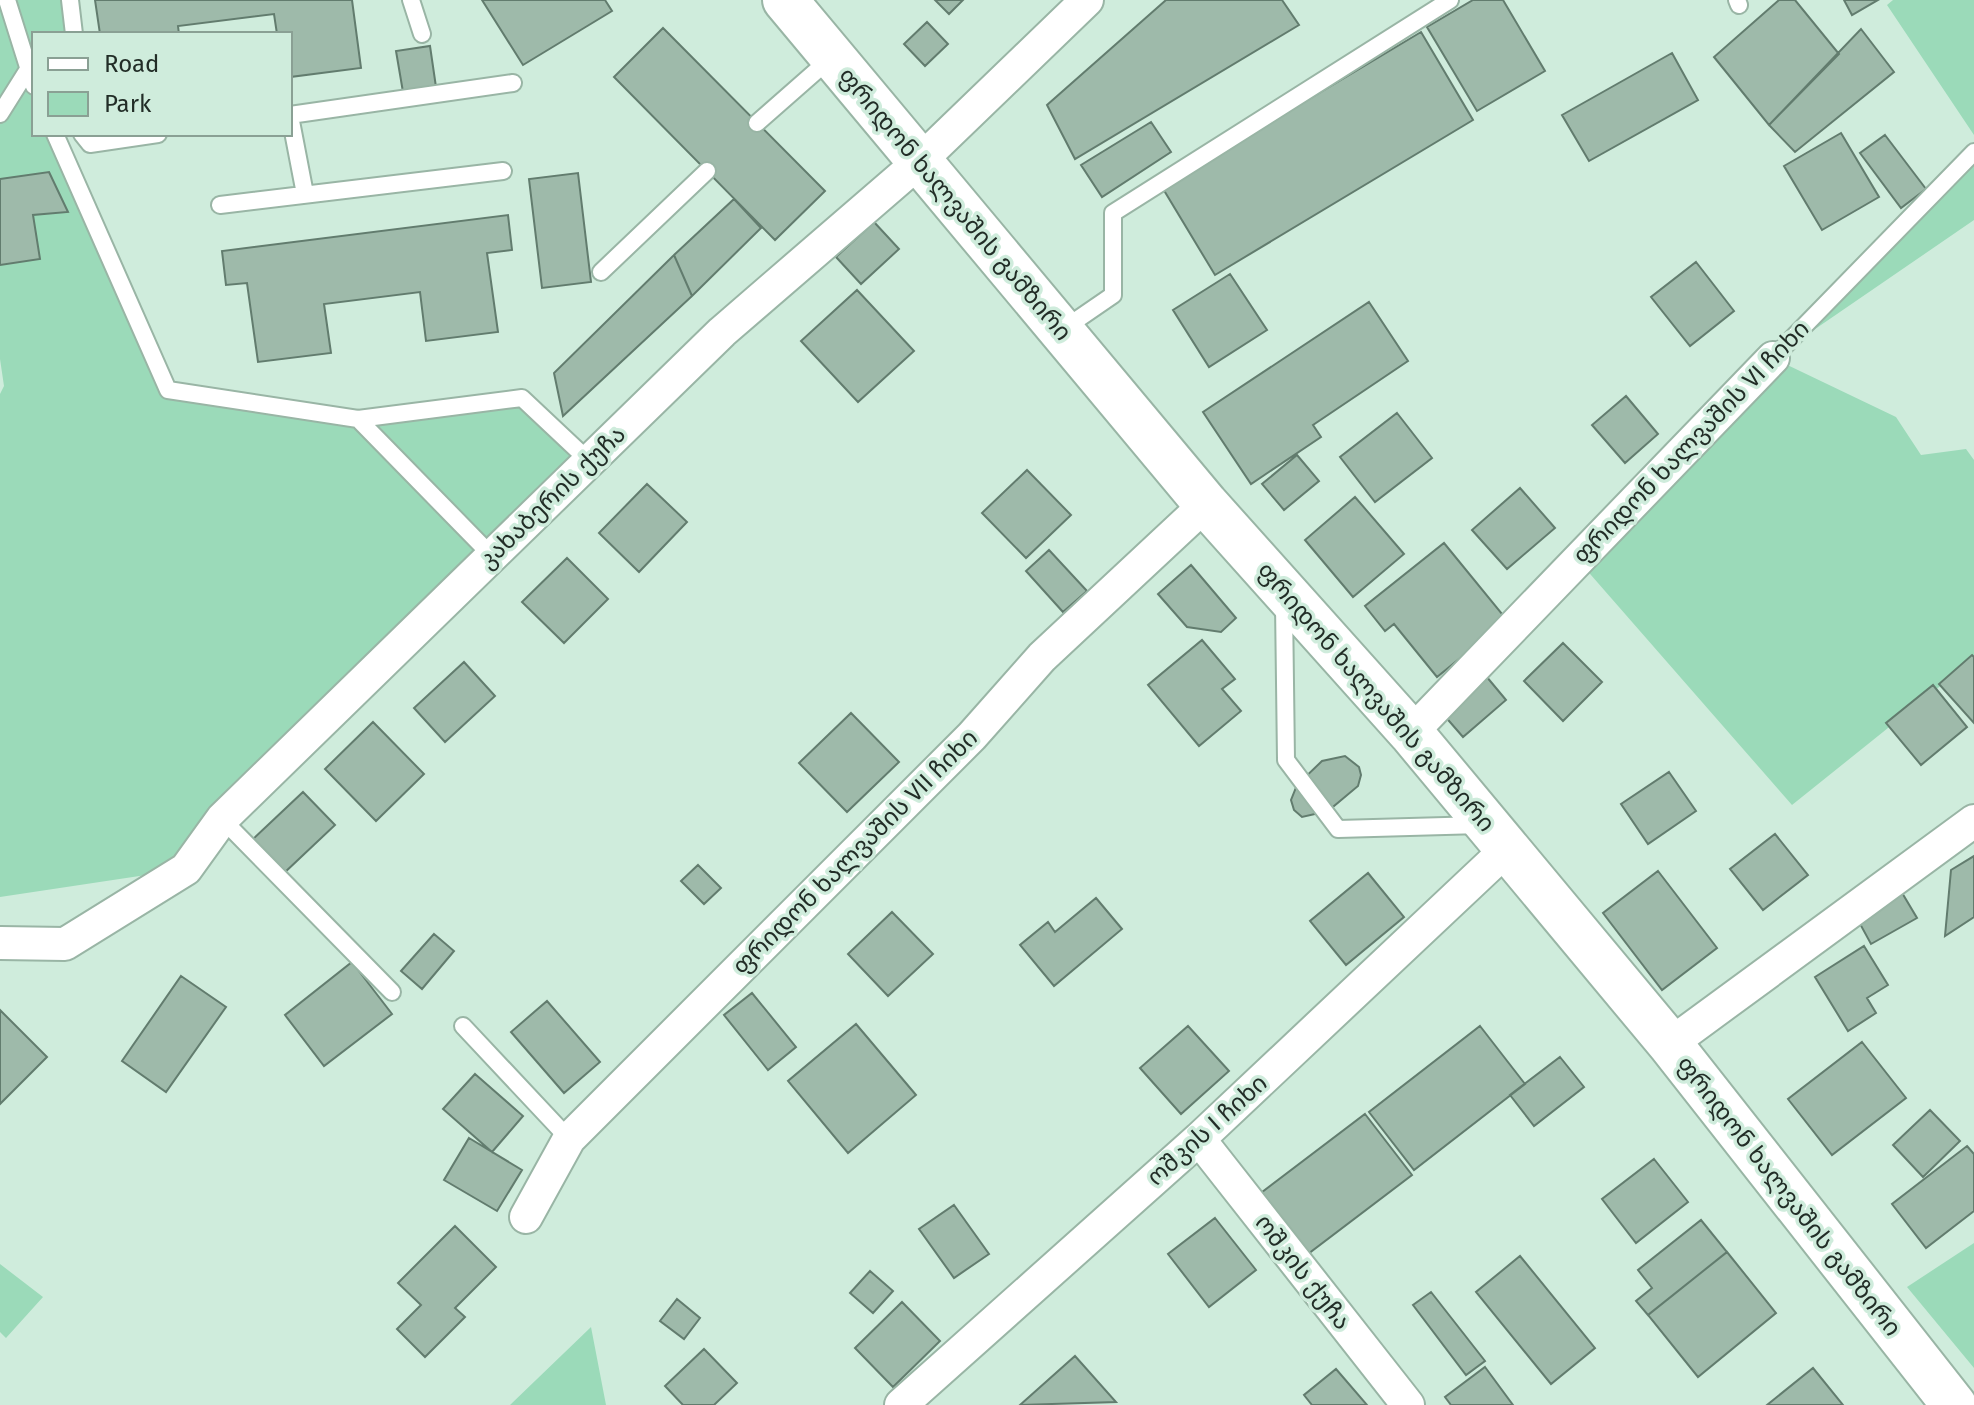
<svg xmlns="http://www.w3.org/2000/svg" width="1974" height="1405" font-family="'Fira Sans','Noto Sans Georgian',sans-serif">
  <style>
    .green { fill: #9bdab9 }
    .building { fill: #9ebaaa; stroke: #627c6e; stroke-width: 2 }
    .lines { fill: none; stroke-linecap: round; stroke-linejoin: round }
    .service-casing { stroke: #99b5a5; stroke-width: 20 }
    .minor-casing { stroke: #99b5a5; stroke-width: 36 }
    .trunk-casing { stroke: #99b5a5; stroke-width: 48 }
    .service { stroke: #fff; stroke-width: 16 }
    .minor { stroke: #fff; stroke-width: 32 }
    .trunk { stroke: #fff; stroke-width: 44 }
    .labels { text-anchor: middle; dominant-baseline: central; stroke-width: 7; stroke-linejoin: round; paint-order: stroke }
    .street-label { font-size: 24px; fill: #222d27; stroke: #cfecdc }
  </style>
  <rect width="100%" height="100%" fill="#cfecdc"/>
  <path class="green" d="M 0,0 L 70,0 L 74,34 L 34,34 L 34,134 L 55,134 L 168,390 L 358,419 L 522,398 L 589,461 L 186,869 L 0,897 L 0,394 L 4,386 L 0,359 Z
    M 1893,0 L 1974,0 L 1974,135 L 1887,5 Z
    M 1974,152 L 1974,220 L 1773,358 L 1896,417 L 1921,455 L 1966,449 L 1974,460 L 1974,659 L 1792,805 L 1577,559 Z
    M 1974,1243 L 1974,1368 L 1907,1287 Z
    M 0,1264 L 43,1297 L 6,1338 L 0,1332 Z
    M 591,1327 L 606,1405 L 510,1405 L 590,1328 Z"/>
  <path class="building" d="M 95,0 L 352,0 L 361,68 L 290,77 L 290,34 L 277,34 L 274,14 L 178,26 L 179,34 L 100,34 Z
    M 482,0 L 605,0 L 612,11 L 523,65 Z
    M 935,0 L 963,0 L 949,14 Z
    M 1166,0 L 1282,0 L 1299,25 L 1075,159 L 1047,105 Z
    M 1473,0 L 1503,0 L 1545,71 L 1477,111 L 1427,27 Z
    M 1779,0 L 1795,0 L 1839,54 L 1769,125 L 1714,57 Z
    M 1844,0 L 1878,0 L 1852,15 Z
    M 927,22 L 948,44 L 925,66 L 904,44 Z
    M 663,28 L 825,191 L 775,240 L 614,77 Z
    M 1861,29 L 1894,72 L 1795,152 L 1769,125 Z
    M 1421,32 L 1473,120 L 1215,275 L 1162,187 Z
    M 430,46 L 436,87 L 403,92 L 396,51 Z
    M 1672,53 L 1698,100 L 1589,161 L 1562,115 Z
    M 1151,122 L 1171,152 L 1102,197 L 1081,165 Z
    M 1841,133 L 1879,197 L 1822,230 L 1784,166 Z
    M 1885,135 L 1926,189 L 1901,208 L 1860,153 Z
    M 49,172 L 68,212 L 33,215 L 40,259 L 0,265 L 0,179 Z
    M 578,173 L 591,282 L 542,288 L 529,179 Z
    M 734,199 L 761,228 L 692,296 L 674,255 Z
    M 508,215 L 512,250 L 487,253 L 498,332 L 426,341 L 420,292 L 324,304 L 331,353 L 258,362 L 247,283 L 226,285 L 222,251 Z
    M 874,222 L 899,249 L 861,284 L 836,257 Z
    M 674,255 L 692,296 L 563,416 L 554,373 Z
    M 1696,262 L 1734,311 L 1690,346 L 1651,297 Z
    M 1230,274 L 1267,330 L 1209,367 L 1173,310 Z
    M 857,290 L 914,351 L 858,402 L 801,341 Z
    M 1369,302 L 1408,361 L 1313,425 L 1321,437 L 1251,484 L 1203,412 Z
    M 1626,396 L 1658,434 L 1625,463 L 1592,425 Z
    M 1397,413 L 1432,458 L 1375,502 L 1340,457 Z
    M 1297,455 L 1319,481 L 1284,510 L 1262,484 Z
    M 1027,470 L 1071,515 L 1026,558 L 982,513 Z
    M 647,484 L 687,522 L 639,572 L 599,533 Z
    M 1520,488 L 1555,528 L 1507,569 L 1472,530 Z
    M 1355,497 L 1404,554 L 1353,597 L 1305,540 Z
    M 1444,543 L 1507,620 L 1437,677 L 1394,624 L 1385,631 L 1365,606 Z
    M 1049,550 L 1087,591 L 1063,612 L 1026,571 Z
    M 567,558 L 608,599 L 564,643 L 522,602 Z
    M 1191,565 L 1236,618 L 1221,632 L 1187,627 L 1158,594 Z
    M 1202,640 L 1235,679 L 1222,689 L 1241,711 L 1199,746 L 1148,685 Z
    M 1563,643 L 1602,682 L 1563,721 L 1524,681 Z
    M 1972,655 L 1974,657 L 1974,723 L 1939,684 Z
    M 464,662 L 495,696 L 445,742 L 414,708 Z
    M 1486,676 L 1506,700 L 1463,737 L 1443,714 Z
    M 1933,685 L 1967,727 L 1921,765 L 1886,723 Z
    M 851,713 L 899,762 L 847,812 L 799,763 Z
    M 373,722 L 424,774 L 376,821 L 325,769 Z
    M 1345,756 L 1359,767 L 1361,775 L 1358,786 L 1328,811 L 1302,817 L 1294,810 L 1291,800 L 1297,785 L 1322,761 Z
    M 1669,772 L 1696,811 L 1648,844 L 1621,804 Z
    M 303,792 L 335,825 L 283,874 L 251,841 Z
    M 1775,834 L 1808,875 L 1763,910 L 1730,869 Z
    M 1974,856 L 1974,917 L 1945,936 L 1951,870 Z
    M 698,865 L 721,888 L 704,904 L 681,881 Z
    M 1658,871 L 1717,948 L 1662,990 L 1603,913 Z
    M 1368,873 L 1404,917 L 1346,965 L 1310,921 Z
    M 1898,886 L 1917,918 L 1871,944 L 1853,911 Z
    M 1096,898 L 1122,929 L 1054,986 L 1020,945 L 1048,922 L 1055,932 Z
    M 892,912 L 933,954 L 888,996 L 848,954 Z
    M 434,934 L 454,951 L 422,989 L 401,971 Z
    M 1864,946 L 1888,985 L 1867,998 L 1876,1013 L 1848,1031 L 1815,977 Z
    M 352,962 L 392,1014 L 324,1066 L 285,1015 Z
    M 181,976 L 226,1007 L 166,1092 L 122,1061 Z
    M 752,993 L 796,1047 L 768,1070 L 724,1015 Z
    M 547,1001 L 600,1062 L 564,1093 L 511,1032 Z
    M 0,1010 L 47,1057 L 0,1104 Z
    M 856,1024 L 916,1095 L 848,1153 L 788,1081 Z
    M 1188,1026 L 1229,1071 L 1181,1114 L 1140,1068 Z
    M 1480,1026 L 1525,1084 L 1414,1170 L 1369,1112 Z
    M 1862,1042 L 1906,1098 L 1832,1155 L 1788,1099 Z
    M 1560,1057 L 1584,1087 L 1534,1126 L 1510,1095 Z
    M 475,1074 L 523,1116 L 492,1152 L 443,1109 Z
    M 1930,1110 L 1960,1141 L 1923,1177 L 1893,1145 Z
    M 1365,1114 L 1412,1175 L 1300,1260 L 1253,1199 Z
    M 469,1138 L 522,1170 L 497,1211 L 444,1180 Z
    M 1967,1146 L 1974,1154 L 1974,1211 L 1926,1248 L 1892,1204 Z
    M 1654,1159 L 1688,1202 L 1636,1243 L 1602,1199 Z
    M 954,1205 L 989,1254 L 954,1278 L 919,1229 Z
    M 1215,1218 L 1256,1270 L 1209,1307 L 1168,1254 Z
    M 1701,1220 L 1727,1252 L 1648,1315 L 1636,1301 L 1652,1288 L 1638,1270 Z
    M 455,1226 L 496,1267 L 455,1308 L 465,1317 L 425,1357 L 397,1329 L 421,1305 L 398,1283 Z
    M 1727,1252 L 1776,1313 L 1698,1377 L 1648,1315 Z
    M 1520,1256 L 1595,1348 L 1551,1384 L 1476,1292 Z
    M 870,1271 L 893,1291 L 873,1313 L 850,1293 Z
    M 1431,1292 L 1485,1361 L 1466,1375 L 1413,1305 Z
    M 677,1299 L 700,1318 L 684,1339 L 660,1321 Z
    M 902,1302 L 940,1341 L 893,1387 L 855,1348 Z
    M 704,1349 L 737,1383 L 714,1405 L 683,1405 L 665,1386 Z
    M 1075,1356 L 1116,1402 L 1020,1405 Z
    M 1485,1367 L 1513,1405 L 1451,1405 L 1445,1397 Z
    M 1813,1368 L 1843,1405 L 1767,1405 Z
    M 1336,1369 L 1367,1405 L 1312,1405 L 1304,1395 Z"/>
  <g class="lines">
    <g class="service-casing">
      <path id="service" d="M 7,0 L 34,86
        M 70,0 L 74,34
        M 411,0 L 422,34
        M 1737,0 L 1739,5
        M 0,114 L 27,71 L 32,76
        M 290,115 L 513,83
        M 290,116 L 305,194
        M 757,123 L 831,58
        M 55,134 L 168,390 L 358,419 L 522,398 L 589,461
        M 82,134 L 90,144 L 158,134
        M 220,205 L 503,171
        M 601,272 L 707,171
        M 1062,330 L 1113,295 L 1113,213 L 1450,0
        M 1773,358 L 1974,152
        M 358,419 L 492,556
        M 1284,605 L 1286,760 L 1338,829 L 1481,825
        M 222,819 L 392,992
        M 463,1026 L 569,1139"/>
    </g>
    <g class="minor-casing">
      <path id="minor" d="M 1411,733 L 1773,358
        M 0,943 L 65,944 L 186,869 L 222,819 L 722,332 L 920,161 L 1087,0
        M 1670,1044 L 1974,821
        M 1199,1139 L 1408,1405
        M 526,1217 L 569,1139 L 972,736 L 1042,657 L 1206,504
        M 901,1405 L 1199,1139 L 1507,849"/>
    </g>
    <g class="trunk-casing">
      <path id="trunk" d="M 785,0 L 1206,504 L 1411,733 L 1670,1044 L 1954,1405"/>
    </g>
    <use href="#service" class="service"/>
    <use href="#minor" class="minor"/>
    <use href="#trunk" class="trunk"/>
  </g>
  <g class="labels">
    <g class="street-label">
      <text transform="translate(955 204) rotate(50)">ფრიდონ ხალვაშის გამზირი</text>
      <text transform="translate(1691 442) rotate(-46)">ფრიდონ ხალვაშის VI ჩიხი</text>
      <text transform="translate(552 497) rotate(-44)">კახაბერის ქუჩა</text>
      <text transform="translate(1376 697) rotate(49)">ფრიდონ ხალვაშის გამზირი</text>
      <text transform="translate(855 852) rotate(-45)">ფრიდონ ხალვაშის VII ჩიხი</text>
      <text transform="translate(1207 1130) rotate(-42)">ოშკის I ჩიხი</text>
      <text transform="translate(1789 1196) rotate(52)">ფრიდონ ხალვაშის გამზირი</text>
      <text transform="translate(1303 1272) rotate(52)">ოშკის ქუჩა</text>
    </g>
  </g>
  <rect x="32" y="32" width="260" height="104" fill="#cfecdc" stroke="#8aa094" stroke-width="2"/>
  <rect x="48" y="58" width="40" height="12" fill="#ffffff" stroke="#8aa094" stroke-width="2"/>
  <text x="104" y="72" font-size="24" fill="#222d27">Road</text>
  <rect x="48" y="92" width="40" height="24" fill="#9bdab9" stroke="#8aa094" stroke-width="2"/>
  <text x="104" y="112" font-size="24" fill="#222d27">Park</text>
</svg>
